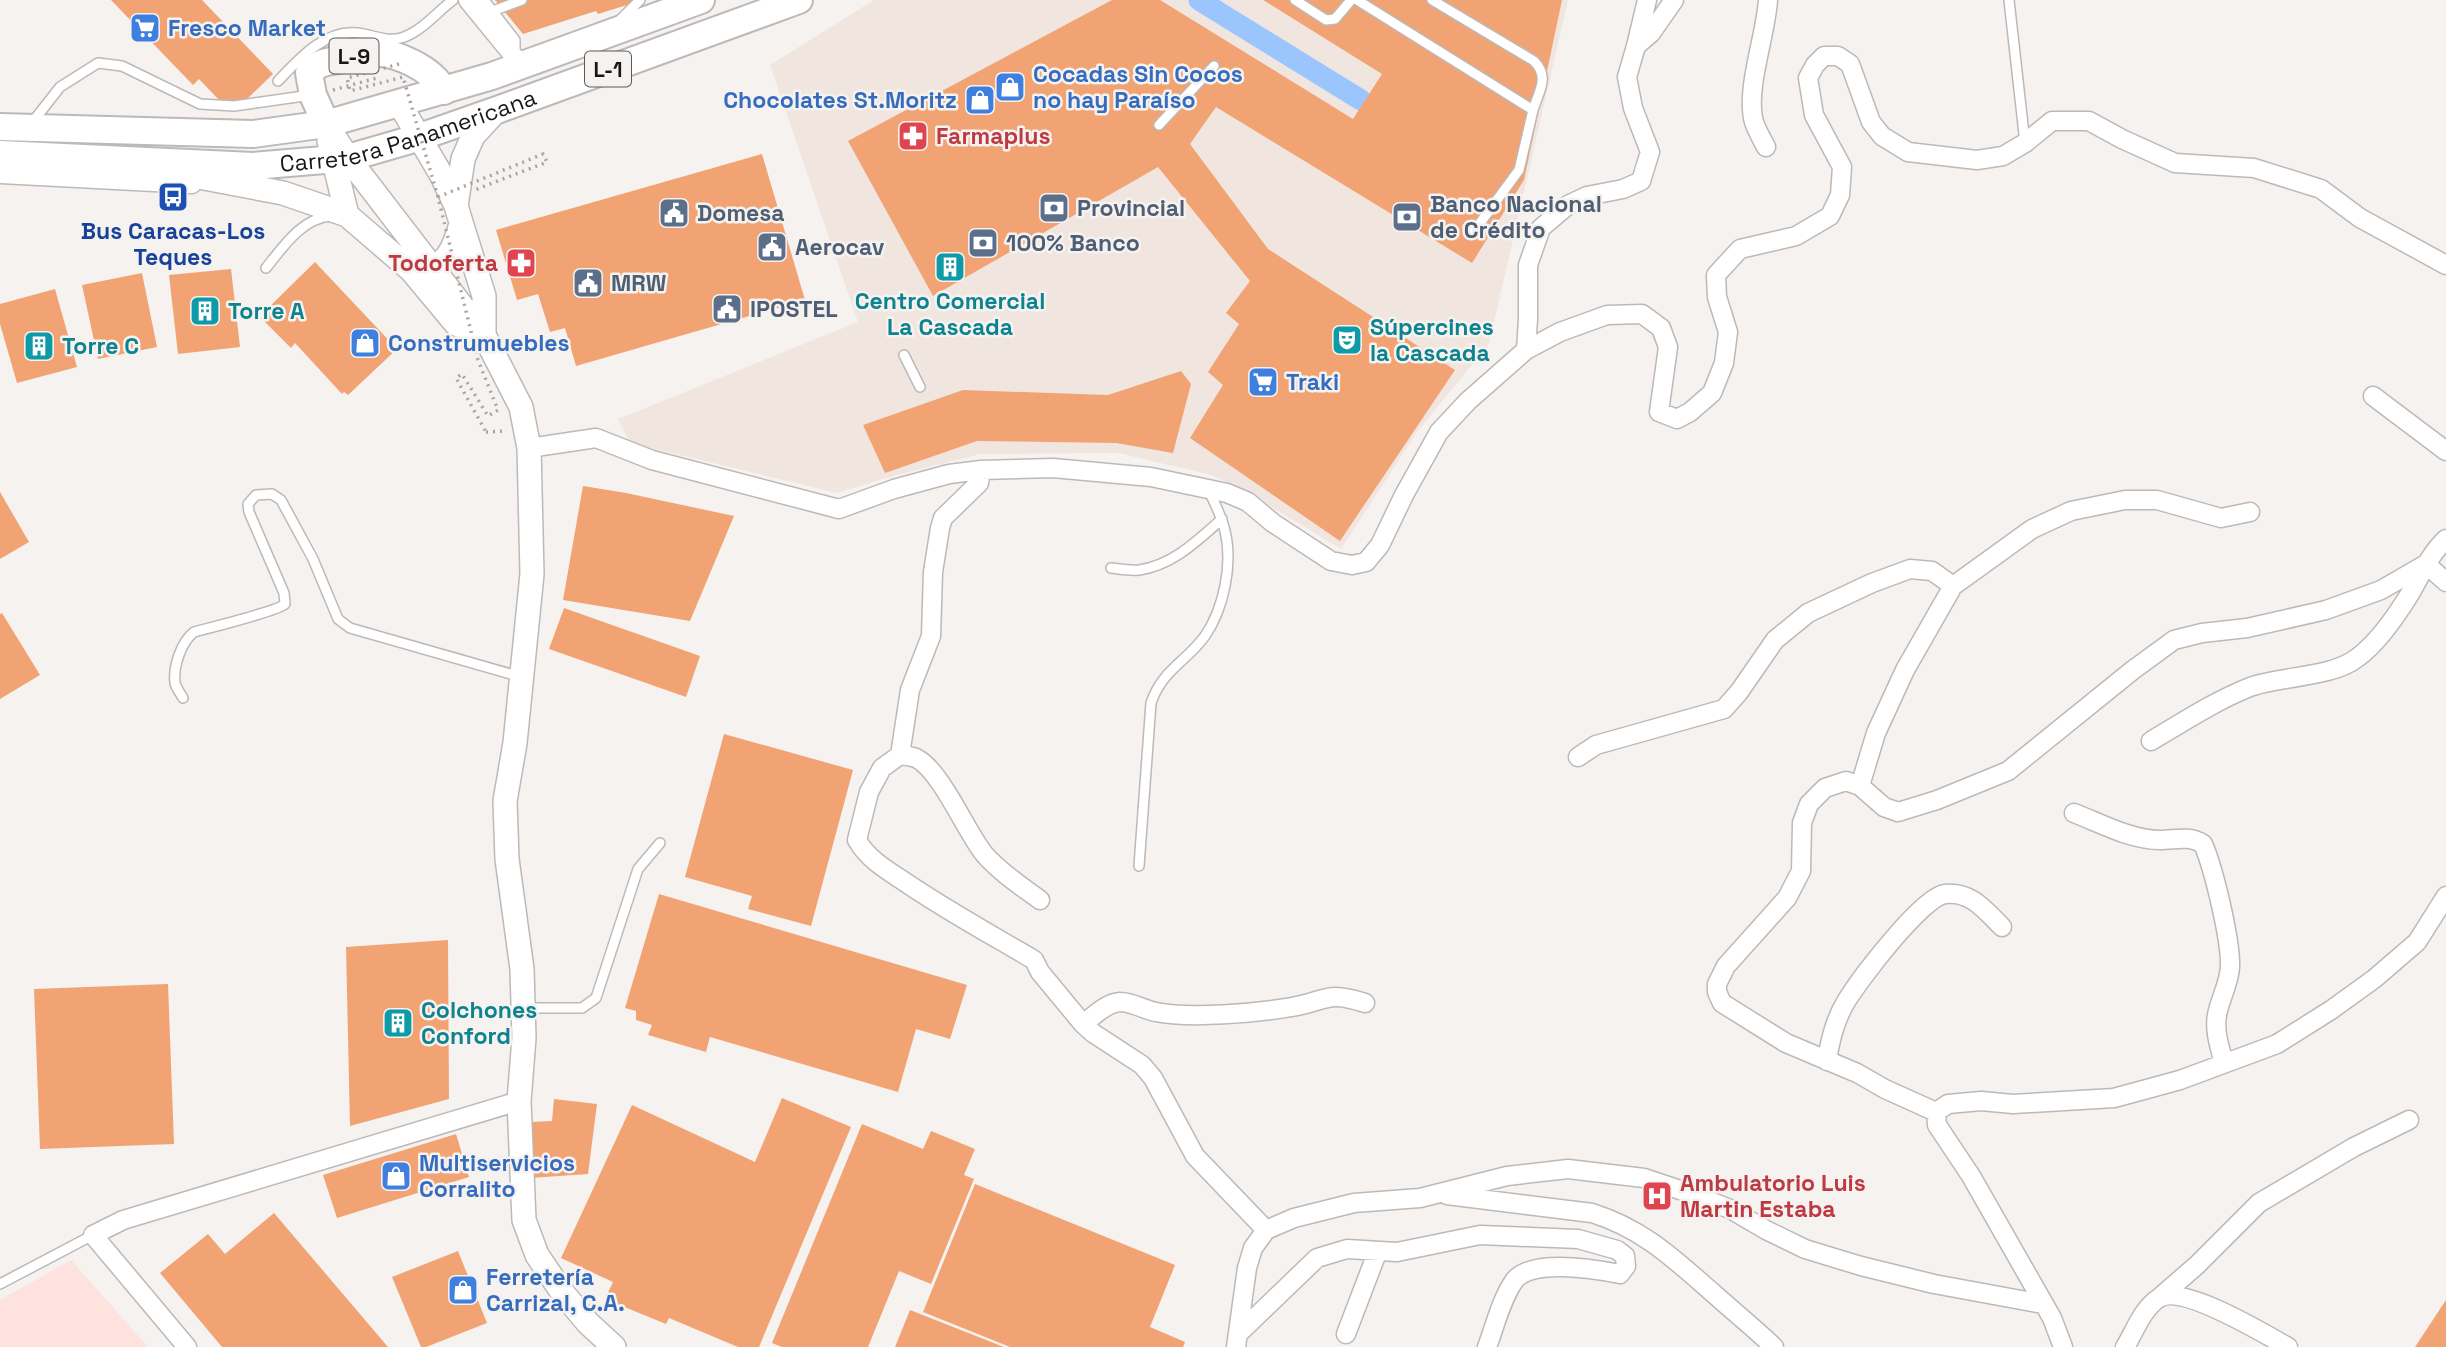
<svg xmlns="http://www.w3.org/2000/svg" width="2446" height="1347" font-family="'Space Grotesk',sans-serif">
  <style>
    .built { fill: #f0e6df }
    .industrial { fill: #fde2de }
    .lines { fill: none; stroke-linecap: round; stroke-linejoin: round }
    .canal { stroke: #9bc6fd; stroke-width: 21 }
    .building { fill: #f2a373 }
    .lane-casing { stroke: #bcb9b8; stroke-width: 12 }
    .street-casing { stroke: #bcb9b8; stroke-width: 21 }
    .secondary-casing { stroke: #bcb9b8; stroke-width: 26 }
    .primary-casing { stroke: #bcb9b8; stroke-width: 30 }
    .path { stroke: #a7a5a4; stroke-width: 3.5; stroke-dasharray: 2 5; stroke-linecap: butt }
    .lane { stroke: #fff; stroke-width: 9 }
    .street { stroke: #fff; stroke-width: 18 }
    .secondary { stroke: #fff; stroke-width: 23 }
    .primary { stroke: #fff; stroke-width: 26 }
    .path-bridge { stroke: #a7a5a4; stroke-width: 3.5; stroke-dasharray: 2 5; stroke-linecap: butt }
    .labels { text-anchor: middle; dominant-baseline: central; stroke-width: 5; stroke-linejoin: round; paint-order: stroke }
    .shield { fill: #f5f2f0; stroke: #5a5958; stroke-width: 2 }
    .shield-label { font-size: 21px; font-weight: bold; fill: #181717 }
    .shop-label { font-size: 23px; font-weight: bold; fill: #366cbe; stroke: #f5f2f0; text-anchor: start }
    .street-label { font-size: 23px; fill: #181717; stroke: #f5f2f0 }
    .health-label { font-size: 23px; font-weight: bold; fill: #be3a42; stroke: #f5f2f0; text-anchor: start }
    .service-label { font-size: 23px; font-weight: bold; fill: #4e5e75; stroke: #f5f2f0; text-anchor: start }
    .transit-label { font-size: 23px; font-weight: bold; fill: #164399; stroke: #f5f2f0 }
    .culture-label { font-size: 23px; font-weight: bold; fill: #0d838f; stroke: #f5f2f0; text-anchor: start }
  </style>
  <rect width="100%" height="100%" fill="#f5f2f0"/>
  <path class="built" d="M 874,0 L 1568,0 L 1489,344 L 1417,432 L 1341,549 L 1265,503 L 1212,475 L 1118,453 L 980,454 L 893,476 L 837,493 L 630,443 L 618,419 L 858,322 L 770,65 Z"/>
  <path class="industrial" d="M 71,1260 L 148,1347 L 0,1347 L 0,1300 Z"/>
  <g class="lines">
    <path class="canal" d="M 1199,0 L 1361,100"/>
  </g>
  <path class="building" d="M 111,0 L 202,0 L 273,74 L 246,100 L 219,100 L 199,79 L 193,85 Z
    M 495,0 L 640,0 L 640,1 L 598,14 L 596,11 L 523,34 Z
    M 1112,0 L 1160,0 L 1353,119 L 1382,74 L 1263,0 L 1562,0 L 1524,180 L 1472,263 L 1216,107 L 1190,144 L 1268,249 L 1455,370 L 1340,541 L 1190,438 L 1223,385 L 1208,372 L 1239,324 L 1226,313 L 1250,281 L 1158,167 L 933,296 L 848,141 Z
    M 762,154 L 805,300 L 576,366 L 565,328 L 550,332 L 538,294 L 517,300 L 496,230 Z
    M 315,262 L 397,349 L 348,395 L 344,392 L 342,394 L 295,343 L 291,348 L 261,318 L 266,312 L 265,311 Z
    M 231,269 L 240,347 L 178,354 L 169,275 Z
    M 142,273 L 157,347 L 98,359 L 82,285 Z
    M 55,289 L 77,367 L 17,383 L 0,324 L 0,304 Z
    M 1181,371 L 1191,384 L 1173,453 L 1116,443 L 977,441 L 885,473 L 863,425 L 963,390 L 1108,395 Z
    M 583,486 L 626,493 L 734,516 L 690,621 L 563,600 Z
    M 0,492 L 29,542 L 0,559 Z
    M 564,608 L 700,656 L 686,697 L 549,649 Z
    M 2,613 L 40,675 L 0,699 L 0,614 Z
    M 724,734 L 853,770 L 811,926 L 748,909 L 752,896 L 685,877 Z
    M 659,894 L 967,985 L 950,1039 L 916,1029 L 898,1092 L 710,1037 L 706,1052 L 648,1035 L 652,1025 L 636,1020 L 636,1011 L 625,1008 Z
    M 448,940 L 449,1099 L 350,1126 L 346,947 Z
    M 168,984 L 174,1144 L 40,1149 L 34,989 Z
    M 782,1098 L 851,1127 L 759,1347 L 738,1347 L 669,1318 L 666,1324 L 605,1299 L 613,1282 L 561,1258 L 632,1105 L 755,1162 Z
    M 554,1099 L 597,1104 L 588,1174 L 530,1178 L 525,1144 L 533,1142 L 532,1122 L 552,1121 Z
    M 862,1124 L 923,1149 L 931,1131 L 975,1149 L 964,1175 L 974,1179 L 931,1284 L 899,1271 L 868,1347 L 782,1347 L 772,1343 Z
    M 456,1134 L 469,1177 L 337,1218 L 323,1175 Z
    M 975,1184 L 1175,1265 L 1150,1327 L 1185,1342 L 1183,1347 L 1010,1347 L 923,1312 Z
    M 274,1213 L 388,1347 L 222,1347 L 160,1273 L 208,1234 L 225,1254 Z
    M 458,1251 L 487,1323 L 426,1347 L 421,1347 L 392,1277 Z
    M 2446,1300 L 2446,1347 L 2415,1347 Z
    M 910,1310 L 1004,1347 L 895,1347 Z"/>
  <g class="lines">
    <g class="lane-casing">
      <path id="lane" d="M 484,0 L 515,40 L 515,48 L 512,53
        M 1295,0 L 1326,20 L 1335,19 L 1351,0
        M 1357,0 L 1533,110 L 1519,170 L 1472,234
        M 1432,0 L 1534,61 C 1550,77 1539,91 1533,110
        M 2009,0 L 2025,143
        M 493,11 L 522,0
        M 619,21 L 640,0
        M 278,81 C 299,59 325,29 358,33 C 373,35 386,42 401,38 C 420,33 437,12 453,0
        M 31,124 L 60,87 L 98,63 L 122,66 L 200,104 L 234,106 L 311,95
        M 1159,125 L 1214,66
        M 266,268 C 283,247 302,218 331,216
        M 904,355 L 920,387
        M 1111,568 C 1120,569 1130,571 1139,570 C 1173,565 1197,541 1222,519
        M 183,698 C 181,694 176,688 175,683 C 173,667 181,642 194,632 C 209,628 278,611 285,604 L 284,593 L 249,512 L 248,504 L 256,495 L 272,494 L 281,500 L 313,559 L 338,619 L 350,628 L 521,677
        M 1139,866 L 1151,703 C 1162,670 1186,662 1205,636 C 1224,608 1233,564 1225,531 C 1222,517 1215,504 1209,491
        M 525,1008 L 582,1008 L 596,998 L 638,869 L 660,843
        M 0,1284 L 93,1235"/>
    </g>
    <g class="street-casing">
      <path id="street" d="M 468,0 L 521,65
        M 1636,46 L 1647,0
        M 1766,147 C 1762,139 1757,131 1754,122 C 1745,90 1766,35 1768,0
        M 0,174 L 192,184
        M 1526,350 L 1528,319 L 1528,265 L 1541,228 L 1568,205 L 1587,196 L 1623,189 L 1641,181 L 1650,152 L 1633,108 L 1627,77 L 1636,46 L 1651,33 L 1674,0
        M 2373,396 L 2446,451
        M 529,448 L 596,438 L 652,460 L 839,509 L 894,489 L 949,474 L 981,470 L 1053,468 L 1151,477 L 1227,493 L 1248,502 L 1273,523 L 1331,561 L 1352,565 L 1366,562 L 1380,545 L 1404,495 L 1439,432 L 1468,401 L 1526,350 L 1560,332 L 1607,315 L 1642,314 L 1661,328 L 1668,347 L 1659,412 L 1677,419 L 1690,412 L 1712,393 L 1724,363 L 1728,332 L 1717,297 L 1716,275 L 1740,249 L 1796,236 L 1830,216 L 1840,195 L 1842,167 L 1814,115 L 1808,78 L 1815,65 L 1824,56 L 1838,56 L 1850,64 L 1871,122 L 1882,136 L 1908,152 L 1977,160 L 2003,156 L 2025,143 L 2052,121 L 2089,121 L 2122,139 L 2175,163 L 2254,168 L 2321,189 L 2360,218 L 2446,265
        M 981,470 L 979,483 L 943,518 L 940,528 L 933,572 L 931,636 L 910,690 L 900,755 L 882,768 L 869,792 L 857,840 C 867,858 885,869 902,880 C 944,909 990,934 1034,960 L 1040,972 L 1083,1024 L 1093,1033 L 1142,1065 L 1153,1078 L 1195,1156 L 1266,1230
        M 2250,512 L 2221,518 L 2157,500 L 2125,500 L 2071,511 L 2032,529 L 1953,586 L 1905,670 L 1876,733 L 1860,786 L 1884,807 L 1898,812 L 1937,800 L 2008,771 L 2133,670 L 2174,640 L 2202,633 L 2247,628 L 2326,610 L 2381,590 L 2426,564 L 2446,582
        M 2151,741 C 2183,722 2215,701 2250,687 C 2279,676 2331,678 2357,658 C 2379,642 2397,615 2411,592 C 2422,573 2430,554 2446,539
        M 900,755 C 906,756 911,756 916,758 C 941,770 967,834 985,855 C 1001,873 1021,886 1040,900
        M 1578,757 L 1596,745 L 1724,709 L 1739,692 L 1775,640 L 1808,613 L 1872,583 L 1910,569 L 1932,571 L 1953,586
        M 1860,786 L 1846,781 L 1825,788 L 1809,804 L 1802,823 L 1801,871 L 1787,898 L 1726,966 L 1717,984 L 1717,992 L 1722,1003 L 1786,1043 L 1857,1073 L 1885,1089 L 1936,1112
        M 2074,813 C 2100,823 2131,840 2160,840 C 2176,840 2189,835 2203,844 C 2214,869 2231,941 2230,967 C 2229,984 2220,999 2217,1015 C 2214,1031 2220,1048 2224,1063
        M 1083,1024 C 1094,1016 1106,1003 1120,1002 C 1133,1002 1144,1010 1156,1012 C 1190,1019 1257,1013 1292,1007 C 1327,1001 1326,990 1365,1003
        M 1827,1061 C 1830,1039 1835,1019 1847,1000 C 1860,979 1922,897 1945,894 C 1971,891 1985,910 2002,927
        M 1936,1112 L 1948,1104 L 1981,1101 L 2013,1104 L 2114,1098 L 2180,1080 L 2277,1044 L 2331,1010 L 2374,979 L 2417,942 L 2446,896
        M 1936,1112 L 1937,1125 L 1971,1176 L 2052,1318 L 2063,1347
        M 1447,1195 L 1592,1213 C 1643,1229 1673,1258 1713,1293 C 1733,1311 1754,1328 1774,1347
        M 2159,1298 L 2197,1265 L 2259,1203 L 2354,1147 L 2409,1120
        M 1238,1334 L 1317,1258 L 1347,1249 L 1397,1252 L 1480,1235 L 1578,1239 L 1617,1250 L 1625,1256 L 1626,1266 L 1620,1274 C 1595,1269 1531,1258 1514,1281 C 1501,1300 1495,1326 1487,1347
        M 1346,1334 L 1377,1253
        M 187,1347 L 93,1235 L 123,1220 L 519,1101
        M 1236,1347 L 1247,1268 L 1253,1248 L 1266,1230 L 1294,1218 L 1354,1203 L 1420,1198 L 1507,1176 L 1568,1169 L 1644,1178 L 1686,1192 L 1730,1209 L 1766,1230 L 1805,1249 L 1861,1266 L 1934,1284 L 2043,1304
        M 2125,1347 C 2135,1331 2142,1309 2159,1298 C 2182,1284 2265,1334 2288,1347"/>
    </g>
    <g class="secondary-casing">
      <path id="secondary" d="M 399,103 L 442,176 L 456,206 L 484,296 L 484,335
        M 326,124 L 348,158 L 484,335 L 521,407 L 529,448 L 532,574 L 515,743 L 505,801 L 507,859 L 522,969 L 524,1038 L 519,1101 L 524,1220 L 537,1255 L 562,1292 L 588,1323 L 614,1347
        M 329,141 L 347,215
        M 167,171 L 283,193 L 347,215 L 411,270 L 456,324 L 481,334
        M 456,206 L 463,159 L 473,136 L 497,110
        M 421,271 C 447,267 454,248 461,224"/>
    </g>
    <g class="primary-casing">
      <g id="primary">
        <path d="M 326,124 L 313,95 L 309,73 C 319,61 328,62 343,59 C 351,57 361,54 369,53 C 395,51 432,68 444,91"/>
        <path d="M 0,127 L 253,134 L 326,124 L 492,76 L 701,0"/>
        <path id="s1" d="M 0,154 L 253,166 L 348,158 L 417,138 L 497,110 L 799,0"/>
      </g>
    </g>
    <path class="path" d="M 333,90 L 377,78
      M 486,432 L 506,431"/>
    <use href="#lane" class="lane"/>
    <use href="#street" class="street"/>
    <use href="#secondary" class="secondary"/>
    <use href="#primary" class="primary"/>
    <path class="path-bridge" d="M 399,64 L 347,78 L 350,91 L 403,77 L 438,197 L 478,360 L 498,410 L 488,416 L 462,374 L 456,378 L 486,432
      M 438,197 L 543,154 L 547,162 L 472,191"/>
  </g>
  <defs>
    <g id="supermarket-square" transform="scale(1.575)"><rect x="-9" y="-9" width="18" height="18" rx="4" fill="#3f7fe0" stroke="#f5f2f0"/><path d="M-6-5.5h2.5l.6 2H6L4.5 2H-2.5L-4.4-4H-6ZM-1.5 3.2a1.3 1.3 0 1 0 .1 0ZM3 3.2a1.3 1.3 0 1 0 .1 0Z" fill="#fff"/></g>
    <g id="shop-square" transform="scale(1.575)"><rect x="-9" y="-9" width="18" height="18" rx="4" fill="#3f7fe0" stroke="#f5f2f0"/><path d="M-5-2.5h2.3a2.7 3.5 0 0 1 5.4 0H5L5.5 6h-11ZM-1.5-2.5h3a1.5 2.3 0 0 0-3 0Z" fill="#fff"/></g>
    <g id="pharmacy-square" transform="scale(1.575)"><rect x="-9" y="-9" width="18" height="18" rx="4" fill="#e0444e" stroke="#f5f2f0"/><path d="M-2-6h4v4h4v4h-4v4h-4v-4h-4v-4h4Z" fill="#fff"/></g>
    <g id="bus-square" transform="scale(1.575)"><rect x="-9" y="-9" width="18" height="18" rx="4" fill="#1a4fb4" stroke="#f5f2f0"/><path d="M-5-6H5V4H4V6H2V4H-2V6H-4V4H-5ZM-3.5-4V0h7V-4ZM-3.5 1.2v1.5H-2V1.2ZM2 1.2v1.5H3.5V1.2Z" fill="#fff"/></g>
    <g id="bank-square" transform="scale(1.575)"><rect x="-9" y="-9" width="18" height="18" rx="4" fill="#5c6f8a" stroke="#f5f2f0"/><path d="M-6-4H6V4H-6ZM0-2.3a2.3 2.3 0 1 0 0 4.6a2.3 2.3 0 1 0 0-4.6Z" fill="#fff"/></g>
    <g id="civic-square" transform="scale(1.575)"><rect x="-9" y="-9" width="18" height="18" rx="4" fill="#5c6f8a" stroke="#f5f2f0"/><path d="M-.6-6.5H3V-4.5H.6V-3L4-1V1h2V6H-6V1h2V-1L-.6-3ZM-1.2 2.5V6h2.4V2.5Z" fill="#fff"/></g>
    <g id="building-square" transform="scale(1.575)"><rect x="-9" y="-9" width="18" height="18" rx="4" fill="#0f9aa8" stroke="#f5f2f0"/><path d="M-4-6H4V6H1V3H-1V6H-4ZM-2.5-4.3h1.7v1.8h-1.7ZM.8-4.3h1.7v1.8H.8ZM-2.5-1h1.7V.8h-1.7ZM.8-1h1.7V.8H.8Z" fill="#fff"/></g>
    <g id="theatre-square" transform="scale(1.575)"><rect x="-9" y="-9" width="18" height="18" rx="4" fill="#0f9aa8" stroke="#f5f2f0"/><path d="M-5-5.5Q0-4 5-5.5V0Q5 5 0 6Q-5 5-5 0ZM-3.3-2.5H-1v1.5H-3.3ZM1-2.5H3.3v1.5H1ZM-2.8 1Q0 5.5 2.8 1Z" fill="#fff"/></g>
    <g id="hospital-square" transform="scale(1.575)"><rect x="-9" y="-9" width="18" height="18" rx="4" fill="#e0444e" stroke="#f5f2f0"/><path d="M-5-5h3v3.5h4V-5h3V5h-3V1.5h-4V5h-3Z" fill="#fff"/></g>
  </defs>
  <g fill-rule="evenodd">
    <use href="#supermarket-square" x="145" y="28"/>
    <use href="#shop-square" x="1010" y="87"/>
    <use href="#shop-square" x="980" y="100"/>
    <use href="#pharmacy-square" x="913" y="136"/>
    <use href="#bus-square" x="173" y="197"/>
    <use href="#bank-square" x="1054" y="208"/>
    <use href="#civic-square" x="674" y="213"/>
    <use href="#bank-square" x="1407" y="217"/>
    <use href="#bank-square" x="983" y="243"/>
    <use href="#civic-square" x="772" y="247"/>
    <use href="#pharmacy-square" x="521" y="263"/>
    <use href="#building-square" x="950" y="267"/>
    <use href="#civic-square" x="588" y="283"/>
    <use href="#civic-square" x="727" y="309"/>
    <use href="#building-square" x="205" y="311"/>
    <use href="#theatre-square" x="1347" y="340"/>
    <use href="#shop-square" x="365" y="343"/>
    <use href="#building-square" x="39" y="346"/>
    <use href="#supermarket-square" x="1263" y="382"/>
    <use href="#building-square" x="398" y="1023"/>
    <use href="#shop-square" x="396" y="1176"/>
    <use href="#hospital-square" x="1657" y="1196"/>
    <use href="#shop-square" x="463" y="1290"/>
  </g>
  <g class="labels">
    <g class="shield">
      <rect x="329.5" y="38.5" width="49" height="35" rx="5"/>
      <rect x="585" y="51.5" width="46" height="35" rx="5"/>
    </g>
    <g class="shield-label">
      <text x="354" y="56">L-9</text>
      <text x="608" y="69">L-1</text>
    </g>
    <g class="shop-label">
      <text x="168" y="28">Fresco Market</text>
      <text x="1033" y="74">Cocadas Sin Cocos<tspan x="1033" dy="26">no hay Paraíso</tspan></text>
      <text x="957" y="100" text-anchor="end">Chocolates St.Moritz</text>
      <text x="388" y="343">Construmuebles</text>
      <text x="1286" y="382">Traki</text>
      <text x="419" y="1163">Multiservicios<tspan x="419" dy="26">Corralito</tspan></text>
      <text x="486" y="1277">Ferretería<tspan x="486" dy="26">Carrizal, C.A.</tspan></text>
    </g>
    <g class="street-label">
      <text stroke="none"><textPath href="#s1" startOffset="413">Carretera Panamericana</textPath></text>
    </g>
    <g class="health-label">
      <text x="936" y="136">Farmaplus</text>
      <text x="498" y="263" text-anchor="end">Todoferta</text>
      <text x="1680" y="1183">Ambulatorio Luis<tspan x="1680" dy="26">Martin Estaba</tspan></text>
    </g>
    <g class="service-label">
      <text x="1430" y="204">Banco Nacional<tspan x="1430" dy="26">de Crédito</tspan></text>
      <text x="1077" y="208">Provincial</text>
      <text x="697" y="213">Domesa</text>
      <text x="1006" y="243">100% Banco</text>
      <text x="795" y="247">Aerocav</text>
      <text x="611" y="283">MRW</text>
      <text x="750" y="309">IPOSTEL</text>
    </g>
    <g class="transit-label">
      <text x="173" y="231">Bus Caracas-Los<tspan x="173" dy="26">Teques</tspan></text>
    </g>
    <g class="culture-label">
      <text x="950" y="301" text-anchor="middle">Centro Comercial<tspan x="950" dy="26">La Cascada</tspan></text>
      <text x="228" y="311">Torre A</text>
      <text x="1370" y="327">Súpercines<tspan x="1370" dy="26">la Cascada</tspan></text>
      <text x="62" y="346">Torre C</text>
      <text x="421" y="1010">Colchones<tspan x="421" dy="26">Conford</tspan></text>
    </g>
  </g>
</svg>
